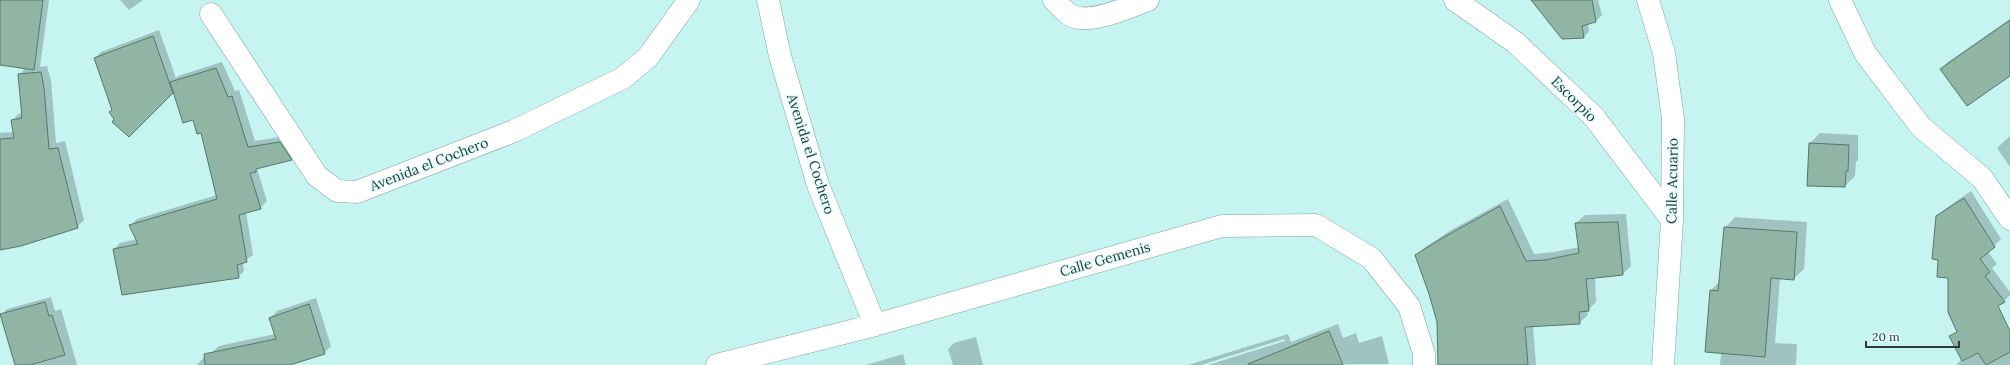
<svg xmlns="http://www.w3.org/2000/svg" width="2010" height="365" font-family="Lora,serif">
  <style>
    .shadow { fill: #0003 }
    .building { fill: #90b5a4; stroke: #547868 }
    .lines { fill: none; stroke-linecap: round; stroke-linejoin: round }
    .street-casing { stroke: #7ba7a3; stroke-width: 23 }
    .street { stroke: #fff; stroke-width: 22 }
    .labels { text-anchor: middle; dominant-baseline: central; stroke-width: 3; stroke-linejoin: round; paint-order: stroke }
    .street-label { font-size: 14px; fill: #293c3a; stroke: #e2fdfb }
  </style>
  <rect width="100%" height="100%" fill="#c6f4f0"/>
  <path class="shadow" d="M 0,0 L 49,0 L 40,67 L 47,66 L 51,81 L 56,143 L 65,141 L 84,220 L 77,227 L 0,249 L 0,133 L 14,132 L 12,121 L 18,114 L 22,113 L 19,75 L 24,70 L 0,46 Z
    M 120,0 L 143,0 L 129,10 Z
    M 1533,0 L 1598,0 L 1602,15 L 1596,21 L 1588,23 L 1589,31 L 1584,37 Z
    M 2010,19 L 2010,74 L 1941,69 L 1948,62 Z
    M 159,30 L 176,78 L 178,76 L 222,62 L 235,91 L 239,90 L 255,141 L 286,136 L 297,153 L 291,159 L 260,167 L 257,169 L 267,201 L 260,208 L 246,212 L 253,255 L 243,262 L 244,271 L 238,277 L 114,249 L 120,243 L 137,239 L 131,225 L 137,219 L 217,195 L 202,131 L 174,90 L 129,136 L 110,112 L 113,109 L 95,58 L 101,52 Z
    M 1820,133 L 1858,135 L 1858,160 L 1856,162 L 1855,176 L 1845,186 L 1808,185 L 1810,143 Z
    M 2010,136 L 2010,167 L 1997,148 Z
    M 1971,191 L 2001,239 L 1988,252 L 1997,264 L 1992,268 L 2010,292 L 2010,295 L 2004,301 L 1949,277 L 1939,259 L 1937,216 L 1945,209 Z
    M 1508,199 L 1534,254 L 1554,252 L 1579,247 L 1576,223 L 1585,215 L 1626,214 L 1631,266 L 1623,274 L 1595,277 L 1596,302 L 1587,311 L 1588,315 L 1579,323 L 1533,326 L 1536,365 L 1439,365 L 1438,322 L 1430,293 L 1416,256 L 1424,248 L 1453,229 Z
    M 1735,217 L 1807,222 L 1804,269 L 1793,279 L 1780,278 L 1775,343 L 1797,344 L 1796,365 L 1720,365 L 1721,353 L 1711,290 L 1720,281 L 1725,228 Z
    M 51,297 L 55,311 L 61,309 L 77,365 L 15,365 L 1,315 L 7,309 Z
    M 316,298 L 331,346 L 324,353 L 285,365 L 197,365 L 204,357 L 208,356 L 219,346 L 275,334 L 270,318 L 277,311 Z
    M 1338,324 L 1343,338 L 1356,333 L 1359,343 L 1382,336 L 1389,364 L 1208,365 L 1285,341 L 1284,339 L 1201,365 L 1188,365 L 1288,334 L 1291,342 Z
    M 976,337 L 983,365 L 953,365 L 948,349 L 954,343 Z
    M 2010,341 L 2010,365 L 1956,365 L 1961,360 Z
    M 903,354 L 906,365 L 866,365 Z"/>
  <path class="building" d="M 0,0 L 43,0 L 34,70 L 0,65 Z
    M 1531,0 L 1592,0 L 1596,22 L 1582,26 L 1584,38 L 1562,39 Z
    M 2010,20 L 2010,76 L 1967,106 L 1940,69 Z
    M 153,36 L 173,93 L 129,137 L 112,122 L 114,119 L 109,112 L 112,110 L 94,58 Z
    M 216,68 L 228,97 L 232,96 L 248,147 L 280,142 L 292,160 L 256,169 L 256,172 L 250,173 L 261,209 L 239,215 L 247,262 L 237,265 L 239,278 L 122,295 L 113,249 L 138,244 L 129,225 L 217,199 L 201,133 L 197,134 L 193,120 L 183,123 L 170,82 Z
    M 41,72 L 44,88 L 49,149 L 58,148 L 78,228 L 21,246 L 0,250 L 0,139 L 14,138 L 11,120 L 22,118 L 18,74 Z
    M 1809,143 L 1849,145 L 1848,171 L 1846,171 L 1845,187 L 1807,186 Z
    M 1964,198 L 1995,247 L 1980,259 L 1990,272 L 1985,276 L 2005,302 L 1998,306 L 2010,331 L 2010,352 L 1986,365 L 1978,353 L 1962,361 L 1949,336 L 1957,332 L 1948,312 L 1948,278 L 1937,277 L 1938,260 L 1932,259 L 1936,216 Z
    M 1500,206 L 1526,261 L 1545,260 L 1579,253 L 1575,223 L 1618,222 L 1623,275 L 1586,279 L 1589,311 L 1579,312 L 1580,324 L 1525,327 L 1528,365 L 1438,365 L 1437,322 L 1429,294 L 1415,255 L 1444,237 Z
    M 1724,227 L 1797,232 L 1794,280 L 1771,278 L 1765,357 L 1705,352 L 1710,290 L 1718,291 Z
    M 45,302 L 49,316 L 52,315 L 65,355 L 30,365 L 15,365 L 0,314 Z
    M 309,304 L 325,354 L 290,365 L 205,365 L 204,354 L 276,339 L 269,318 Z
    M 1329,331 L 1343,365 L 1248,365 L 1248,364 Z"/>
  <g class="lines">
    <g class="street-casing">
      <path id="street" d="M 768,0 L 780,56 L 818,185 L 875,325
        M 1054,0 C 1059,5 1064,11 1070,15 C 1088,26 1129,7 1148,0
        M 1455,0 L 1516,43 L 1594,117 L 1672,220
        M 1648,0 L 1664,53 L 1673,119 L 1672,220 L 1663,365
        M 1840,0 L 1865,53 L 1921,127 L 1982,178 L 2010,219
        M 211,14 L 317,176 L 337,191 L 357,192 L 514,131 L 623,78 L 648,57 L 689,0
        M 717,365 L 875,325 L 1222,226 L 1316,225 L 1371,258 L 1409,306 L 1424,354 L 1424,365"/>
    </g>
    <use href="#street" class="street"/>
  </g>
  <g class="labels">
    <g class="street-label">
      <text transform="translate(1574 99) rotate(45)">Escorpio</text>
      <text transform="translate(811 154) rotate(72)">Avenida el Cochero</text>
      <text transform="translate(429 164) rotate(-21)">Avenida el Cochero</text>
      <text transform="translate(1672 181) rotate(-89)">Calle Acuario</text>
      <text transform="translate(1105 259) rotate(-16)">Calle Gemenis</text>
    </g>
  </g>
  <path d="M1866 341v6h93v-6" fill="none" stroke="#293c3a" stroke-width="2"/>
  <text x="1872" y="341" font-size="12" fill="#293c3a" stroke="#e2fdfb" stroke-width="3" paint-order="stroke">20 m</text>
</svg>
